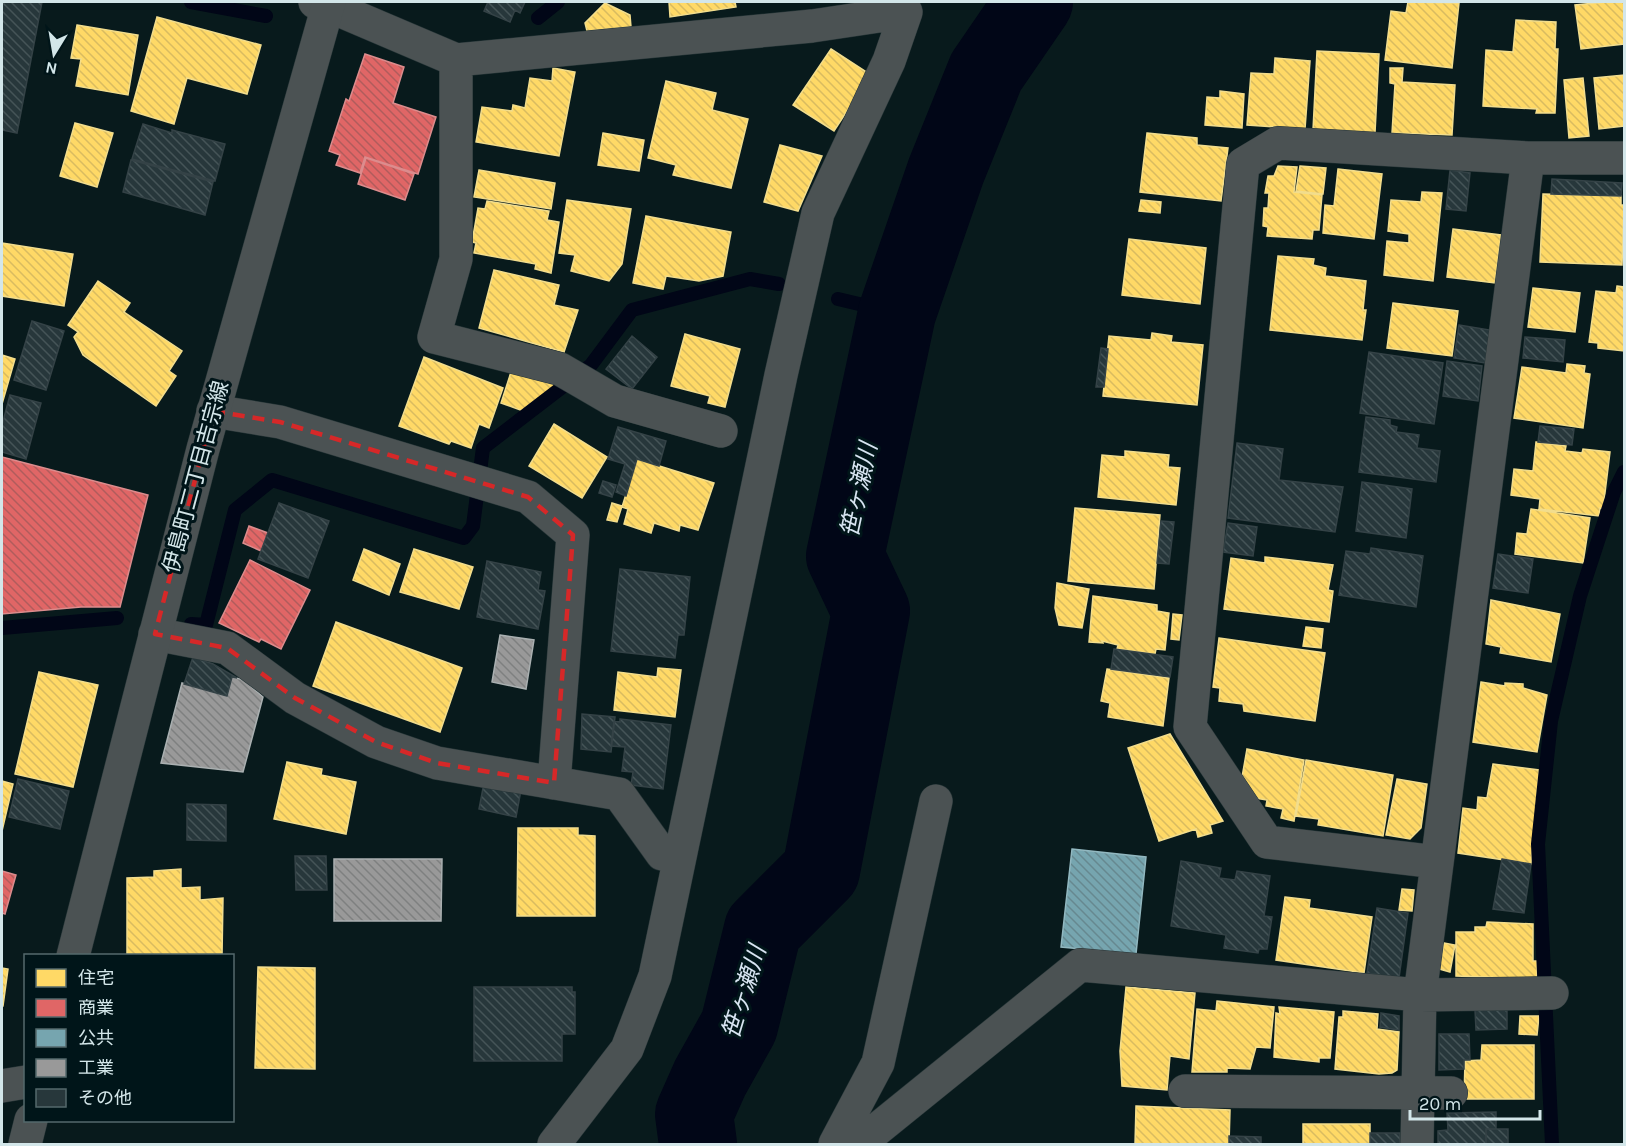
<svg xmlns="http://www.w3.org/2000/svg" width="1626" height="1146" font-family="Karla,'Noto Sans JP',sans-serif">
  <style>
    .homes { fill: url(#homes-back-hatch); stroke: #f2dd8d; stroke-width: 1.5 }
    .shops { fill: url(#shops-back-hatch); stroke: #dc8c8d; stroke-width: 1.5 }
    .public { fill: url(#public-back-hatch); stroke: #92b8c0; stroke-width: 1.5 }
    .industry { fill: url(#industry-back-hatch); stroke: #aab0b1; stroke-width: 1.5 }
    .lines { fill: none; stroke-linecap: round; stroke-linejoin: round }
    .stream { stroke: #010617; stroke-width: 14 }
    .river { stroke: #010617; stroke-width: 78 }
    .building { fill: url(#building-back-hatch); stroke: #344246; stroke-width: 1.5 }
    .minor-casing { stroke: #263537; stroke-width: 34 }
    .tertiary-casing { stroke: #263537; stroke-width: 34 }
    .minor { stroke: #4b5253; stroke-width: 33 }
    .tertiary { stroke: #4b5253; stroke-width: 33 }
    .marked { fill: none; stroke: #d62828; stroke-width: 4.5; stroke-dasharray: 12 8; stroke-linejoin: round }
    .labels { text-anchor: middle; dominant-baseline: central; stroke-width: 6; stroke-linejoin: round; paint-order: stroke }
    .street-label { font-size: 22px; fill: #d3e6e9; stroke: #001519 }
    .water-label { font-size: 24px; font-style: italic; fill: #d8e5f2; stroke: #001519 }
  </style>
  <defs>
    <pattern id="homes-back-hatch" width="6" height="6" patternUnits="userSpaceOnUse" patternTransform="scale(1.5)"><rect width="6" height="6" fill="#ffd966"/><path d="M-1 5l2 2M0 0l6 6M5-1l2 2" fill="none" stroke="#d9bb60"/></pattern>
    <pattern id="shops-back-hatch" width="6" height="6" patternUnits="userSpaceOnUse" patternTransform="scale(1.5)"><rect width="6" height="6" fill="#e06666"/><path d="M-1 5l2 2M0 0l6 6M5-1l2 2" fill="none" stroke="#b05c5c"/></pattern>
    <pattern id="public-back-hatch" width="6" height="6" patternUnits="userSpaceOnUse" patternTransform="scale(1.5)"><rect width="6" height="6" fill="#76a5af"/><path d="M-1 5l2 2M0 0l6 6M5-1l2 2" fill="none" stroke="#668890"/></pattern>
    <pattern id="industry-back-hatch" width="6" height="6" patternUnits="userSpaceOnUse" patternTransform="scale(1.5)"><rect width="6" height="6" fill="#999"/><path d="M-1 5l2 2M0 0l6 6M5-1l2 2" fill="none" stroke="#7e8080"/></pattern>
    <pattern id="building-back-hatch" width="6" height="6" patternUnits="userSpaceOnUse" patternTransform="scale(1.5)"><rect width="6" height="6" fill="#27373b"/><path d="M-1 5l2 2M0 0l6 6M5-1l2 2" fill="none" stroke="#455457"/></pattern>
  </defs>
  <rect width="100%" height="100%" fill="#081a1c"/>
  <path class="homes" d="M 669,2 L 735,2 L 736,7 L 670,17 Z
    M 1408,2 L 1459,3 L 1452,68 L 1385,60 L 1391,11 L 1406,13 Z
    M 1606,2 L 1624,2 L 1624,44 L 1581,49 L 1575,5 Z
    M 605,3 L 630,15 L 631,27 L 587,31 L 585,23 Z
    M 157,17 L 261,45 L 247,94 L 187,78 L 174,124 L 131,111 Z
    M 1516,20 L 1556,22 L 1555,49 L 1558,49 L 1555,113 L 1536,113 L 1537,109 L 1483,106 L 1486,50 L 1513,52 Z
    M 77,25 L 138,35 L 128,95 L 76,86 L 81,59 L 71,58 Z
    M 831,49 L 871,75 L 834,131 L 793,105 Z
    M 1317,51 L 1379,54 L 1375,133 L 1313,130 Z
    M 1275,58 L 1310,61 L 1305,129 L 1247,125 L 1251,73 L 1274,74 Z
    M 553,68 L 575,72 L 559,156 L 476,142 L 482,107 L 512,111 L 513,105 L 525,108 L 530,78 L 552,81 Z
    M 1390,68 L 1403,68 L 1402,82 L 1455,85 L 1452,135 L 1392,133 L 1395,84 L 1390,83 Z
    M 1624,75 L 1624,126 L 1599,129 L 1594,78 Z
    M 1583,78 L 1589,136 L 1569,138 L 1564,80 Z
    M 666,81 L 716,93 L 712,110 L 748,119 L 731,188 L 673,175 L 676,165 L 648,158 Z
    M 1220,91 L 1244,94 L 1242,128 L 1205,125 L 1207,97 L 1220,98 Z
    M 75,123 L 113,133 L 97,187 L 60,176 Z
    M 603,133 L 644,140 L 639,171 L 598,165 Z
    M 1147,133 L 1197,138 L 1197,145 L 1228,148 L 1221,201 L 1140,192 Z
    M 780,145 L 822,156 L 798,211 L 764,202 Z
    M 1278,166 L 1297,167 L 1294,192 L 1322,195 L 1319,230 L 1313,230 L 1312,239 L 1267,236 L 1268,227 L 1263,226 L 1264,208 L 1268,208 L 1269,193 L 1265,193 L 1268,176 L 1274,176 Z
    M 1300,166 L 1326,168 L 1323,194 L 1296,191 Z
    M 1338,169 L 1382,174 L 1374,239 L 1323,233 L 1325,205 L 1334,206 Z
    M 479,170 L 555,183 L 551,209 L 474,197 Z
    M 1422,192 L 1442,193 L 1433,281 L 1384,275 L 1387,241 L 1409,243 L 1409,234 L 1388,231 L 1391,200 L 1421,202 Z
    M 1543,194 L 1621,196 L 1621,205 L 1624,205 L 1622,265 L 1540,262 Z
    M 567,200 L 631,209 L 622,264 L 609,281 L 571,271 L 575,255 L 559,253 Z
    M 1141,200 L 1161,202 L 1160,213 L 1139,211 Z
    M 487,201 L 549,211 L 547,220 L 559,222 L 551,273 L 535,269 L 536,264 L 474,253 L 476,243 L 472,242 L 478,208 L 485,209 Z
    M 646,216 L 731,232 L 723,276 L 699,281 L 666,276 L 663,289 L 633,283 Z
    M 1453,229 L 1501,235 L 1495,283 L 1447,277 Z
    M 1129,239 L 1206,248 L 1200,304 L 1122,295 Z
    M 2,243 L 73,254 L 64,306 L 2,296 Z
    M 1278,256 L 1314,259 L 1313,265 L 1326,268 L 1325,276 L 1366,281 L 1363,310 L 1366,310 L 1362,340 L 1270,330 Z
    M 494,270 L 559,285 L 554,305 L 578,310 L 564,352 L 479,328 Z
    M 98,281 L 130,303 L 124,312 L 182,351 L 169,371 L 176,376 L 156,406 L 83,355 L 74,337 L 78,332 L 68,325 Z
    M 1617,286 L 1624,287 L 1624,351 L 1598,348 L 1598,343 L 1589,342 L 1596,291 L 1616,293 Z
    M 1533,288 L 1580,293 L 1575,332 L 1528,327 Z
    M 1393,303 L 1458,311 L 1452,356 L 1387,348 Z
    M 1152,333 L 1172,336 L 1171,342 L 1203,345 L 1197,405 L 1103,396 L 1109,336 L 1151,340 Z
    M 685,334 L 740,349 L 725,407 L 708,403 L 710,396 L 671,386 Z
    M 2,355 L 15,359 L 2,404 Z
    M 424,357 L 503,388 L 489,428 L 479,424 L 471,448 L 451,441 L 449,444 L 399,426 Z
    M 1567,364 L 1585,366 L 1584,373 L 1590,374 L 1583,428 L 1514,418 L 1522,367 L 1566,373 Z
    M 511,372 L 557,385 L 523,411 L 501,403 Z
    M 554,424 L 607,457 L 582,498 L 529,466 Z
    M 1536,442 L 1566,446 L 1565,451 L 1582,453 L 1583,449 L 1610,452 L 1603,509 L 1600,508 L 1599,516 L 1539,509 L 1540,499 L 1511,495 L 1514,469 L 1533,471 Z
    M 1125,451 L 1169,455 L 1168,467 L 1180,468 L 1176,505 L 1098,497 L 1102,455 L 1125,457 Z
    M 637,459 L 714,483 L 698,530 L 680,525 L 679,531 L 654,523 L 651,533 L 624,524 L 628,509 L 622,507 Z
    M 612,503 L 622,506 L 617,522 L 607,520 Z
    M 1075,508 L 1160,515 L 1154,589 L 1068,581 Z
    M 1531,509 L 1590,518 L 1583,563 L 1515,554 L 1517,533 L 1527,534 Z
    M 364,549 L 400,564 L 389,595 L 353,580 Z
    M 414,549 L 473,567 L 459,609 L 400,592 Z
    M 1265,557 L 1333,565 L 1328,590 L 1333,591 L 1329,622 L 1224,609 L 1231,558 L 1265,563 Z
    M 1057,583 L 1089,589 L 1082,628 L 1059,625 L 1055,608 Z
    M 1093,596 L 1157,605 L 1157,611 L 1169,613 L 1165,650 L 1156,649 L 1155,654 L 1117,649 L 1118,645 L 1102,641 L 1103,643 L 1089,642 Z
    M 1491,600 L 1560,614 L 1551,662 L 1500,653 L 1501,647 L 1486,644 Z
    M 1173,614 L 1182,615 L 1179,640 L 1171,639 Z
    M 336,622 L 462,668 L 440,732 L 313,686 Z
    M 1306,627 L 1323,629 L 1321,648 L 1303,646 Z
    M 1219,638 L 1325,653 L 1315,721 L 1244,711 L 1243,704 L 1219,701 L 1220,688 L 1213,687 Z
    M 658,668 L 681,670 L 675,717 L 614,710 L 618,672 L 657,677 Z
    M 1107,669 L 1169,678 L 1163,726 L 1108,717 L 1110,703 L 1101,701 Z
    M 39,672 L 98,685 L 73,787 L 15,774 Z
    M 1481,682 L 1505,686 L 1505,683 L 1523,684 L 1523,688 L 1547,695 L 1537,752 L 1473,742 Z
    M 1170,734 L 1223,821 L 1210,825 L 1212,833 L 1198,837 L 1196,829 L 1159,841 L 1128,748 Z
    M 1247,749 L 1304,760 L 1294,821 L 1281,818 L 1283,809 L 1266,806 L 1267,800 L 1255,798 L 1242,777 Z
    M 1306,760 L 1393,775 L 1383,836 L 1318,825 L 1319,819 L 1296,816 Z
    M 287,762 L 322,769 L 321,775 L 356,782 L 346,834 L 274,819 Z
    M 1493,764 L 1539,770 L 1531,864 L 1458,853 L 1463,808 L 1477,810 L 1478,797 L 1487,798 Z
    M 1397,779 L 1427,784 L 1421,828 L 1410,839 L 1386,835 Z
    M 2,781 L 13,784 L 2,831 Z
    M 518,828 L 578,828 L 578,835 L 595,836 L 595,916 L 517,916 Z
    M 181,869 L 181,888 L 200,887 L 200,900 L 223,898 L 222,956 L 127,956 L 127,878 L 154,877 L 154,871 Z
    M 1402,889 L 1414,890 L 1412,911 L 1399,910 Z
    M 1285,897 L 1310,900 L 1309,908 L 1372,917 L 1364,973 L 1276,960 Z
    M 1487,922 L 1533,924 L 1533,961 L 1537,961 L 1537,979 L 1456,976 L 1456,932 L 1475,932 L 1475,927 L 1486,927 Z
    M 1444,943 L 1455,945 L 1450,972 L 1439,969 Z
    M 258,967 L 315,968 L 315,1069 L 255,1068 Z
    M 2,968 L 8,969 L 3,1006 L 2,1006 Z
    M 1126,987 L 1195,993 L 1189,1059 L 1170,1056 L 1167,1090 L 1122,1086 L 1120,1051 Z
    M 1217,1001 L 1274,1007 L 1270,1048 L 1256,1047 L 1250,1069 L 1227,1068 L 1227,1072 L 1192,1072 L 1197,1009 L 1216,1011 Z
    M 1279,1007 L 1334,1012 L 1330,1058 L 1319,1058 L 1319,1062 L 1274,1057 L 1276,1013 L 1280,1014 Z
    M 1343,1011 L 1378,1014 L 1377,1029 L 1399,1032 L 1397,1070 L 1392,1073 L 1379,1074 L 1335,1069 L 1339,1017 L 1343,1017 Z
    M 1520,1016 L 1539,1016 L 1537,1035 L 1519,1034 Z
    M 1482,1045 L 1534,1045 L 1534,1099 L 1464,1099 L 1465,1061 L 1481,1060 Z
    M 1136,1106 L 1230,1110 L 1229,1144 L 1135,1144 Z
    M 1303,1124 L 1370,1124 L 1370,1144 L 1303,1144 Z"/>
  <path class="shops" d="M 365,54 L 404,67 L 393,103 L 436,117 L 418,174 L 365,157 L 360,173 L 336,165 L 340,155 L 329,151 L 346,99 L 349,101 Z
    M 366,158 L 414,174 L 405,200 L 358,184 Z
    M 2,457 L 148,495 L 120,607 L 81,607 L 2,614 Z
    M 249,526 L 268,533 L 261,551 L 243,543 Z
    M 250,560 L 310,590 L 281,649 L 261,639 L 259,642 L 219,623 Z
    M 2,871 L 16,875 L 5,914 L 2,913 Z"/>
  <path class="public" d="M 1072,849 L 1146,857 L 1136,954 L 1061,947 Z"/>
  <path class="industry" d="M 500,635 L 534,640 L 526,689 L 492,682 Z
    M 232,677 L 244,680 L 263,697 L 243,772 L 161,763 L 182,683 L 227,696 Z
    M 334,859 L 442,859 L 441,921 L 334,921 Z"/>
  <g class="lines">
    <path class="stream" d="M 191,2 L 266,16
      M 538,18 L 558,2
      M 838,299 L 897,313
      M 191,624 L 206,625 L 235,510 L 272,480 L 464,538 L 473,526 L 483,448 L 591,365 L 632,310 L 750,279 L 779,284
      M 2,628 L 117,618
      M 1552,1144 L 1538,844 L 1551,721 L 1580,596 L 1614,492 L 1624,472"/>
    <path class="river" d="M 698,1144 L 694,1114 L 710,1078 L 739,1026 L 763,929 L 821,871 L 871,611 L 845,556 L 897,313 L 946,171 L 986,72 L 1034,2"/>
  </g>
  <path class="building" d="M 2,2 L 42,2 L 17,133 L 2,130 Z
    M 488,2 L 525,2 L 520,13 L 515,10 L 510,22 L 484,11 Z
    M 143,124 L 172,133 L 172,130 L 225,144 L 215,181 L 132,159 Z
    M 131,160 L 213,182 L 205,215 L 123,192 Z
    M 1450,170 L 1470,173 L 1466,211 L 1446,209 Z
    M 1552,179 L 1622,183 L 1621,196 L 1551,194 Z
    M 32,321 L 64,331 L 46,390 L 14,380 Z
    M 1459,325 L 1490,330 L 1485,363 L 1454,358 Z
    M 632,336 L 657,357 L 632,389 L 606,369 Z
    M 1525,337 L 1565,340 L 1563,362 L 1523,358 Z
    M 1101,348 L 1108,349 L 1104,387 L 1096,387 Z
    M 1369,352 L 1443,363 L 1434,424 L 1360,413 Z
    M 1447,361 L 1482,366 L 1478,401 L 1443,396 Z
    M 10,395 L 41,403 L 26,459 L 2,452 L 2,425 Z
    M 1366,417 L 1390,420 L 1390,425 L 1397,427 L 1396,432 L 1419,435 L 1417,448 L 1440,451 L 1436,482 L 1359,472 Z
    M 1540,426 L 1574,429 L 1572,445 L 1538,442 Z
    M 618,427 L 666,441 L 659,466 L 637,459 L 626,496 L 616,492 L 625,464 L 608,459 Z
    M 1237,443 L 1283,449 L 1279,480 L 1343,487 L 1335,532 L 1228,518 Z
    M 603,481 L 616,485 L 612,497 L 599,493 Z
    M 1362,482 L 1412,489 L 1406,538 L 1356,531 Z
    M 279,503 L 329,521 L 308,578 L 258,559 Z
    M 1161,521 L 1174,522 L 1169,564 L 1157,563 Z
    M 1228,523 L 1257,527 L 1253,556 L 1223,552 Z
    M 1371,548 L 1423,556 L 1416,607 L 1339,595 L 1346,551 L 1370,554 Z
    M 1498,554 L 1533,559 L 1528,593 L 1493,588 Z
    M 487,561 L 541,572 L 538,590 L 545,591 L 538,629 L 477,617 Z
    M 620,569 L 690,577 L 684,635 L 678,635 L 675,658 L 611,651 Z
    M 1114,649 L 1173,657 L 1170,677 L 1111,669 Z
    M 193,657 L 213,664 L 237,678 L 232,677 L 227,696 L 184,684 Z
    M 582,714 L 615,717 L 611,752 L 581,749 Z
    M 620,719 L 671,725 L 663,789 L 631,785 L 633,772 L 622,771 L 625,747 L 611,746 L 614,721 L 620,722 Z
    M 18,779 L 69,791 L 60,829 L 9,817 Z
    M 484,783 L 521,790 L 516,817 L 479,809 Z
    M 187,804 L 226,805 L 226,841 L 187,840 Z
    M 295,856 L 326,856 L 327,890 L 296,890 Z
    M 1502,859 L 1531,864 L 1524,913 L 1493,909 Z
    M 1181,861 L 1221,868 L 1219,878 L 1235,880 L 1237,871 L 1270,876 L 1264,916 L 1272,917 L 1267,949 L 1259,949 L 1258,953 L 1224,948 L 1226,935 L 1171,926 Z
    M 1377,908 L 1408,913 L 1399,978 L 1367,973 Z
    M 474,987 L 572,987 L 572,992 L 575,992 L 575,1034 L 562,1034 L 562,1061 L 474,1061 Z
    M 1475,1010 L 1507,1010 L 1507,1029 L 1476,1030 Z
    M 1381,1013 L 1399,1016 L 1399,1030 L 1380,1027 Z
    M 1439,1034 L 1469,1034 L 1470,1060 L 1464,1060 L 1464,1069 L 1439,1070 Z
    M 1496,1112 L 1496,1129 L 1486,1129 L 1486,1144 L 1438,1144 L 1438,1131 L 1448,1130 L 1447,1113 Z
    M 1486,1129 L 1508,1129 L 1508,1144 L 1486,1144 Z
    M 1370,1133 L 1400,1133 L 1400,1144 L 1370,1144 Z
    M 1229,1136 L 1261,1137 L 1261,1144 L 1229,1144 Z"/>
  <g class="lines">
    <g class="minor-casing">
      <path id="minor" d="M 315,2 L 327,5 L 456,60 L 812,26 L 906,12 L 889,61 L 818,213 L 781,375 L 655,976 L 627,1049 L 554,1144
        M 456,60 L 456,259 L 434,337 L 560,369 L 615,401 L 721,431
        M 213,411 L 280,422 L 528,497 L 573,535 L 554,783
        M 155,634 L 227,648 L 295,698 L 376,742 L 437,763 L 619,794 L 662,854 L 680,857
        M 1437,862 L 1267,842 L 1190,727 L 1243,164 L 1278,143 L 1528,158
        M 2,1086 L 26,1082
        M 1185,1091 L 1451,1093
        M 835,1144 L 878,1063 L 936,801
        M 859,1144 L 1080,965 L 1420,995 L 1552,993
        M 1417,1144 L 1420,995 L 1528,158 L 1624,158"/>
    </g>
    <g class="tertiary-casing">
      <path id="tertiary" d="M 73,956 L 203,449 L 329,2
        M 25,1144 L 31,1120"/>
    </g>
    <use href="#minor" class="minor"/>
    <use href="#tertiary" class="tertiary"/>
  </g>
  <path class="marked" d="M 213,411 L 280,422 L 528,497 L 573,535 L 554,783 L 437,763 L 376,742 L 295,698 L 227,648 L 155,634 Z"/>
  <g class="labels">
    <g class="street-label">
      <text transform="translate(196 477) rotate(-75)">伊島町二丁目吉宗線</text>
    </g>
    <g class="water-label">
      <text transform="translate(859 490) rotate(-78)">笹ヶ瀬川</text>
      <text transform="translate(744 992) rotate(-73)">笹ヶ瀬川</text>
    </g>
  </g>
  <rect width="1626" height="1146" fill="none" stroke="#d3e6e9" stroke-width="6"/>
  <rect x="24" y="954" width="210" height="168" fill="#001519" stroke="#54696c" stroke-width="1.5"/>
  <rect x="36" y="969" width="30" height="18" fill="#ffd966" stroke="#54696c" stroke-width="1.5"/>
  <text x="78" y="984" font-size="18" fill="#d3e6e9">住宅</text>
  <rect x="36" y="999" width="30" height="18" fill="#e06666" stroke="#54696c" stroke-width="1.5"/>
  <text x="78" y="1014" font-size="18" fill="#d3e6e9">商業</text>
  <rect x="36" y="1029" width="30" height="18" fill="#76a5af" stroke="#54696c" stroke-width="1.5"/>
  <text x="78" y="1044" font-size="18" fill="#d3e6e9">公共</text>
  <rect x="36" y="1059" width="30" height="18" fill="#999999" stroke="#54696c" stroke-width="1.5"/>
  <text x="78" y="1074" font-size="18" fill="#d3e6e9">工業</text>
  <rect x="36" y="1089" width="30" height="18" fill="#27373b" stroke="#54696c" stroke-width="1.5"/>
  <text x="78" y="1104" font-size="18" fill="#d3e6e9">その他</text>
  <g transform="translate(54 54) rotate(191)" stroke="#001519" stroke-width="4.5" paint-order="stroke">
  <path d="M0-4.5L10 22L0 15L-10 22Z" fill="#d3e6e9"/>
  <text y="-9" font-size="16" font-weight="bold" text-anchor="middle" fill="#d3e6e9">N</text>
  </g>
  <path d="M1410 1110v9h130v-9" fill="none" stroke="#d3e6e9" stroke-width="3"/>
  <text x="1419" y="1110" font-size="18" fill="#d3e6e9" stroke="#001519" stroke-width="4.5" paint-order="stroke">20 m</text>
</svg>
